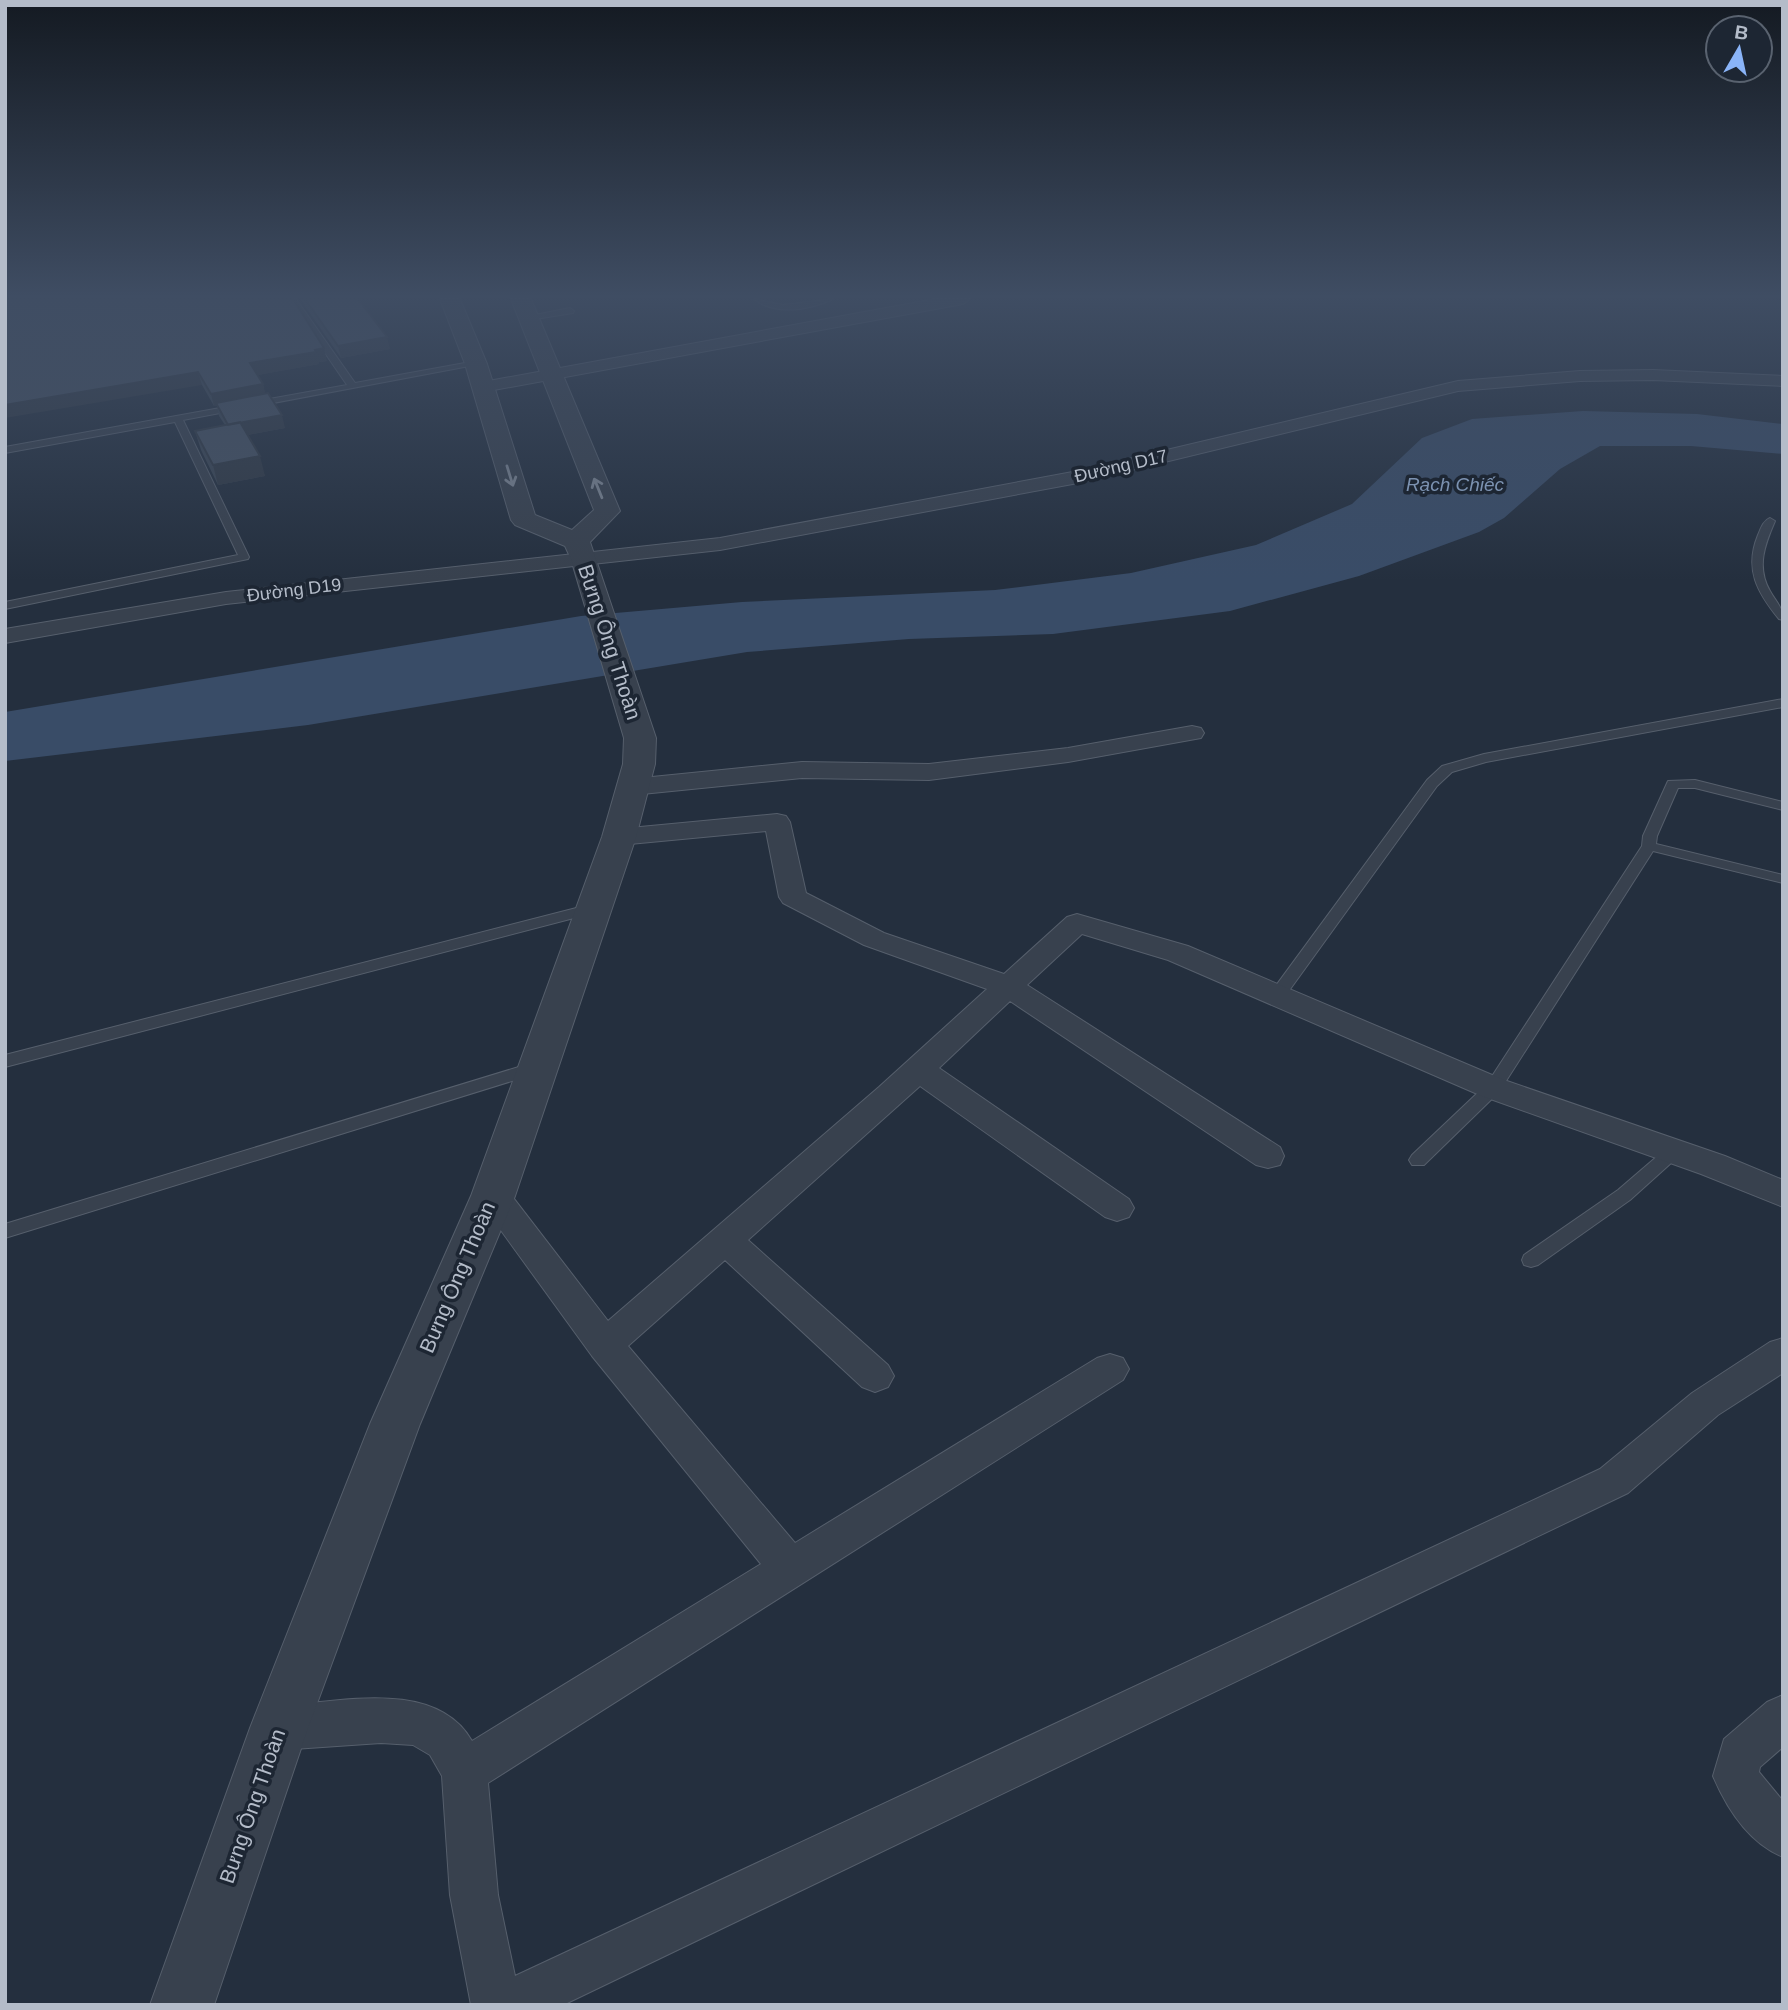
<svg xmlns="http://www.w3.org/2000/svg" width="1788" height="2010" font-family="Helvetica,sans-serif">
  <style>
    .water { fill: #394c67 }
    .lines { fill: none; stroke-linecap: round; stroke-linejoin: round }
    .service-casing { stroke: #565f6c; stroke-width: 2 }
    .minor-casing { stroke: #565f6c; stroke-width: 2 }
    .tertiary-casing { stroke: #565f6c; stroke-width: 2 }
    .service { fill: #38414e; fill-rule: evenodd }
    .minor { fill: #38414e; fill-rule: evenodd }
    .tertiary { fill: #38414e; fill-rule: evenodd }
    .wall { fill: #3b4654 }
    .shaded-wall { fill: #303945 }
    .building { fill: #455162; stroke: #303945; stroke-width: 2 }
    .oneway { stroke: #7c8592 }
    .labels { text-anchor: middle; dominant-baseline: central; stroke-width: 7; stroke-linejoin: round; paint-order: stroke }
    .far-street-label { font-size: 18px; fill: #b4bcc9; stroke: #1d2633 }
    .far-water-label { font-size: 19px; font-style: italic; fill: #7c92b1; stroke: #1d2633 }
    .street-label { font-size: 21px; fill: #b4bcc9; stroke: #1d2633 }
  </style>
  <rect width="100%" height="100%" fill="#242f3e"/>
  <path class="water" d="M 1583,411 L 1697,414 L 1783,424 L 1783,454 L 1691,446 L 1600,446 L 1560,469 L 1504,518 L 1479,532 L 1359,576 L 1230,611 L 1053,634 L 909,639 L 747,652 L 308,725 L 5,761 L 5,712 L 581,616 L 742,602 L 995,590 L 1131,573 L 1256,545 L 1352,504 L 1422,438 L 1472,419 Z"/>
  <g class="lines">
    <g class="service-casing">
      <path id="service" d="M 288,299 L 296,299 L 355,383 L 476,361 L 480,364 L 183,420 L 249,557 L 248,559 L 5,609 L 5,602 L 238,555 L 175,422 L 5,453 L 5,447 L 347,385 Z
        M 754,299 L 783,305 L 833,299 C 810,310 775,316 754,299 Z
        M 570,308 L 574,311 L 573,313 L 529,320 L 525,317 Z
        M 1770,518 L 1775,521 C 1765,544 1756,567 1770,591 C 1776,602 1783,607 1783,620 L 1779,619 C 1757,592 1744,569 1758,535 C 1761,528 1763,521 1770,518 Z
        M 1783,699 L 1783,707 L 1486,762 L 1452,772 L 1437,786 L 1283,999 L 1277,1000 L 1269,995 L 1427,780 L 1442,766 L 1484,754 Z
        M 1695,780 L 1783,802 L 1783,810 L 1695,788 L 1678,788 L 1657,836 L 1656,844 L 1783,875 L 1783,883 L 1653,851 L 1499,1092 L 1424,1165 L 1412,1165 L 1409,1160 L 1412,1155 L 1487,1084 L 1642,846 L 1643,836 L 1668,781 Z
        M 592,904 L 597,906 L 599,909 L 597,912 L 5,1067 L 5,1055 Z
        M 535,1062 L 541,1064 L 543,1068 L 541,1072 L 5,1238 L 5,1224 Z
        M 1674,1145 L 1680,1147 L 1683,1151 L 1680,1155 L 1630,1200 L 1538,1265 L 1531,1267 L 1524,1265 L 1522,1260 L 1524,1255 L 1618,1190 L 1668,1147 Z"/>
    </g>
    <g class="minor-casing">
      <path id="minor" d="M 935,299 L 970,299 L 963,304 L 483,392 L 474,387 L 483,382 Z
        M 1653,370 L 1783,376 L 1783,386 L 1653,380 L 1580,381 L 1458,391 L 1078,483 L 720,550 L 226,604 L 5,643 L 5,629 L 226,592 L 720,538 L 1078,471 L 1458,381 L 1580,371 Z
        M 1192,726 L 1201,728 L 1204,733 L 1201,738 L 1068,762 L 929,780 L 802,778 L 632,795 L 623,792 L 619,787 L 623,782 L 632,779 L 802,762 L 929,764 L 1068,748 Z
        M 777,814 L 786,816 L 790,822 L 806,893 L 884,933 L 1004,974 L 1067,917 L 1077,914 L 1188,946 L 1504,1080 L 1725,1156 L 1783,1180 L 1783,1207 L 1701,1174 L 1482,1096 L 1168,960 L 1082,934 L 1027,985 L 1280,1147 L 1284,1156 L 1280,1165 L 1268,1168 L 1256,1165 L 1010,1001 L 939,1068 L 1129,1199 L 1134,1208 L 1129,1217 L 1117,1221 L 1105,1217 L 920,1086 L 748,1240 L 888,1365 L 894,1376 L 888,1387 L 875,1392 L 862,1387 L 725,1260 L 628,1346 L 795,1543 L 1097,1358 L 1110,1354 L 1123,1358 L 1129,1369 L 1123,1380 L 488,1783 L 498,1895 L 515,1976 L 1600,1469 L 1692,1393 L 1770,1342 L 1783,1338 L 1783,1373 L 1718,1415 L 1628,1493 L 563,2005 L 471,2005 L 450,1895 L 442,1776 L 430,1755 L 413,1745 L 381,1743 L 279,1750 L 263,1744 L 257,1728 L 263,1712 L 279,1706 C 339,1702 436,1678 472,1741 L 761,1564 L 592,1356 L 476,1196 L 481,1187 L 493,1183 L 505,1187 L 608,1321 L 879,1087 L 987,989 L 864,945 L 783,903 L 779,897 L 766,831 L 619,845 L 610,843 L 606,837 L 610,831 L 619,829 Z
        M 1783,1695 L 1783,1747 L 1760,1767 L 1759,1772 L 1783,1801 L 1783,1857 C 1749,1843 1727,1809 1713,1776 L 1724,1739 L 1767,1702 Z"/>
    </g>
    <g class="tertiary-casing">
      <path id="tertiary" d="M 440,299 L 460,299 L 487,364 L 535,515 L 572,530 L 594,510 L 511,299 L 531,299 L 620,511 L 590,542 L 656,738 L 655,764 L 636,837 L 515,1196 L 420,1424 L 308,1728 L 214,2005 L 150,2005 L 250,1728 L 370,1424 L 471,1196 L 602,837 L 623,764 L 624,738 L 571,559 L 565,546 L 515,525 L 511,520 L 465,364 Z"/>
    </g>
    <use href="#service" class="service"/>
    <use href="#minor" class="minor"/>
    <use href="#tertiary" class="tertiary"/>
  </g>
  <path class="wall" d="M 5,299 L 327,361 L 319,362 L 319,364 L 257,375 L 263,384 L 265,394 L 285,428 L 247,435 L 265,476 L 218,485 L 201,450 L 195,431 L 225,425 L 219,416 L 217,406 L 214,406 L 202,385 Z
    M 300,299 L 358,299 L 390,349 L 341,358 Z"/>
  <path class="shaded-wall" d="M 387,337 L 390,349 L 341,358 L 338,346 Z
    M 324,348 L 327,361 L 319,362 L 319,364 L 253,376 L 250,363 Z
    M 198,372 L 202,385 L 5,418 L 5,405 Z
    M 263,384 L 266,397 L 216,403 L 217,406 L 214,406 L 211,394 Z
    M 282,415 L 285,428 L 232,438 L 228,425 Z
    M 260,456 L 265,476 L 218,485 L 213,465 Z"/>
  <path class="building" d="M 5,299 L 293,299 L 324,348 L 315,350 L 316,352 L 250,363 L 263,384 L 211,394 L 198,372 L 5,405 Z
    M 305,299 L 358,299 L 387,337 L 338,346 Z
    M 268,393 L 282,415 L 228,425 L 216,403 Z
    M 240,422 L 260,456 L 213,465 L 195,431 Z"/>
  <defs><path id="oneway-shaft" d="M-6 0H5M1.5-3L5.5 0L1.5 3" fill="none" stroke-width="1.6" stroke-linecap="round" stroke-linejoin="round" transform="scale(1.75)"/></defs>
  <g class="oneway">
    <use href="#oneway-shaft" transform="translate(510 476) rotate(73)"/>
    <use href="#oneway-shaft" transform="translate(598 488) rotate(-112)"/>
  </g>
  <linearGradient id="sky" x2="0" y2="1"><stop stop-color="#141a22"/><stop offset="0.51" stop-color="#3f4d63"/><stop offset="1" stop-color="#3f4d63" stop-opacity="0"/></linearGradient>
  <rect width="1788" height="581" fill="url(#sky)"/>
  <g class="labels">
    <g class="far-street-label">
      <text transform="translate(1121 466) rotate(-13)">Đường D17</text>
      <text transform="translate(294 590) rotate(-7)">Đường D19</text>
    </g>
    <g class="far-water-label">
      <text x="1455" y="484">Rạch Chiếc</text>
    </g>
    <g class="street-label">
      <text transform="translate(610 642) rotate(72)">Bưng Ông Thoàn</text>
      <text transform="translate(457 1277) rotate(-67)">Bưng Ông Thoàn</text>
      <text transform="translate(252 1806) rotate(-71)">Bưng Ông Thoàn</text>
    </g>
  </g>
  <rect width="1788" height="2010" fill="none" stroke="#b4bcc9" stroke-width="14"/>
  <g transform="translate(1739 49) rotate(9)"><circle r="33" fill="#1d2633" stroke="#59626f" stroke-width="2"/>
  <path d="M0-5L12 26L0 18L-12 26Z" fill="#8ab4f8"/>
  <text y="-10" font-size="19" font-weight="bold" text-anchor="middle" fill="#b4bcc9">B</text>
  </g>
</svg>
